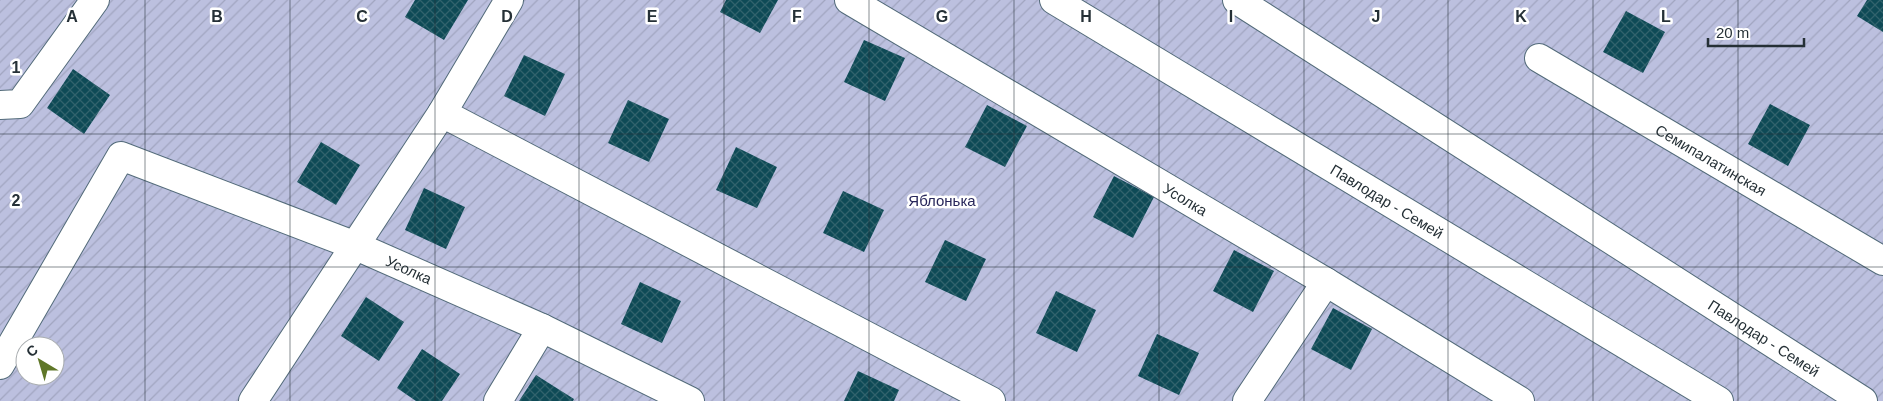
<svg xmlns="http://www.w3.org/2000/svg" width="1883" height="401" font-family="Arial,sans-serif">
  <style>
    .garden { fill: url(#garden-furrows); fill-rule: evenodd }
    .building { fill: url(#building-cross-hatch) }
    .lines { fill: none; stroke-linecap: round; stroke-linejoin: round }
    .minor-casing { stroke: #536b7a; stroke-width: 30 }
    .trunk-casing { stroke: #536b7a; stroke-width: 30 }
    .minor { stroke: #fff; stroke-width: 28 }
    .trunk { stroke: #fff; stroke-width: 28 }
    .grid { fill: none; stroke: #253036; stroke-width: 1; stroke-opacity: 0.55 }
    .labels { text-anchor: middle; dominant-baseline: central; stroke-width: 5; stroke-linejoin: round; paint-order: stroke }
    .street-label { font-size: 15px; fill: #253036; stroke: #fff }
    .park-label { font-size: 15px; fill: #28275b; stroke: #fff }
    .grid-label { font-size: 16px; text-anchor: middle; font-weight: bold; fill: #253036; stroke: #fff; stroke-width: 5; stroke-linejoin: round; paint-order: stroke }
  </style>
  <defs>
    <pattern id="garden-furrows" width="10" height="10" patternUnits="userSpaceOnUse" patternTransform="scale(1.25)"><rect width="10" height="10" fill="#bcc0df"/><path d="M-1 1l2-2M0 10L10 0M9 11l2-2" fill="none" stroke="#a1a5c0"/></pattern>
    <pattern id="building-cross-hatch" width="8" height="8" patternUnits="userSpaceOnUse" patternTransform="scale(1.25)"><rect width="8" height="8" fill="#0e4a56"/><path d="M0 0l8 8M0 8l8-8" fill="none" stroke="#31626c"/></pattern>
  </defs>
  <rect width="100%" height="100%" fill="#cfeafb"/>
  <path class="garden" d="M 0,0 L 1883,0 L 1883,401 L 0,401 ZM 25,346 L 55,346 L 55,376 L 25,376 Z"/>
  <path class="building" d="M 415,0 L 468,0 L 444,40 L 405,17 Z
    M 726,0 L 778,0 L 760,33 L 720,12 Z
    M 1867,0 L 1883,0 L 1883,32 L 1857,16 Z
    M 1626,11 L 1665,32 L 1643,73 L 1603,52 Z
    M 864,40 L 905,58 L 885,101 L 844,82 Z
    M 524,55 L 565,74 L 545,116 L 504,96 Z
    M 73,69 L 110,95 L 84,134 L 47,108 Z
    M 628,100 L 669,119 L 649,162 L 608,143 Z
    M 1770,104 L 1810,125 L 1788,166 L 1748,144 Z
    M 987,105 L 1027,126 L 1005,167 L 965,147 Z
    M 321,142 L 360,165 L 336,205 L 297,182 Z
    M 736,147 L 777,167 L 757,208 L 716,190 Z
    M 1114,176 L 1154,197 L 1133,238 L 1093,217 Z
    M 424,188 L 465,207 L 446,249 L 405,230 Z
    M 843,191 L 884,210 L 864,252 L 823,233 Z
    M 945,240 L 986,259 L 966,301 L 925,282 Z
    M 1234,250 L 1274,271 L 1253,312 L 1213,291 Z
    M 640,282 L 681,301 L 662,343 L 621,324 Z
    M 1056,291 L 1096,310 L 1077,352 L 1036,333 Z
    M 366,297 L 404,322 L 379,361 L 341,336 Z
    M 1333,308 L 1372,329 L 1351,370 L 1311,349 Z
    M 1157,334 L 1199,353 L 1179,395 L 1138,376 Z
    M 422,349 L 460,374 L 442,401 L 416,401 L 397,388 Z
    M 858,371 L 899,390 L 894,401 L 844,401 Z
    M 536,375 L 574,399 L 573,401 L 519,401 Z"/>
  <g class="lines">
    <g class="minor-casing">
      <g id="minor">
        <path id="s1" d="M 849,0 L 1326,282 L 1520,401"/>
        <path id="s2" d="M 1539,58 L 1883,261"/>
        <path d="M 0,105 L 20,104 L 95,0"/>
        <path d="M 442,113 L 991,401"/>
        <path id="s3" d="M 0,365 L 121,156 L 356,246 L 542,328 L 690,401"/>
        <path d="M 253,401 L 442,113 L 509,0"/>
        <path d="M 498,401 L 542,328"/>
        <path d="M 1247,401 L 1326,282"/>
      </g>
    </g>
    <g class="trunk-casing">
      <g id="trunk">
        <path id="s4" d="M 1054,0 L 1719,401"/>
        <path id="s5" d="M 1237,0 L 1863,401"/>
      </g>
    </g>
    <use href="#minor" class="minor"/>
    <use href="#trunk" class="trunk"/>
  </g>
  <path class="grid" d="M 145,0 L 145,401M 290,0 L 290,401M 435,0 L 435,401M 579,0 L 579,401M 724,0 L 724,401M 869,0 L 869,401M 1014,0 L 1014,401M 1159,0 L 1159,401M 1304,0 L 1304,401M 1448,0 L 1448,401M 1593,0 L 1593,401M 1738,0 L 1738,401M 0,134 L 1883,134M 0,267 L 1883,267"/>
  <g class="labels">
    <g class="street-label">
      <text stroke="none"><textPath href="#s2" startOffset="200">Семипалатинская</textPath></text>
      <text stroke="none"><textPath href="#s1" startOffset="391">Усолка</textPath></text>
      <text stroke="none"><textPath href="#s4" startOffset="389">Павлодар - Семей</textPath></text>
      <text stroke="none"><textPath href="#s3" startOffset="551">Усолка</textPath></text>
      <text stroke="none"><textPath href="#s5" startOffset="626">Павлодар - Семей</textPath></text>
    </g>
    <g class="park-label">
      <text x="942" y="200">Яблонька</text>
    </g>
  </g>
  <g class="grid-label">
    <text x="72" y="22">A</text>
    <text x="217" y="22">B</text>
    <text x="362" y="22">C</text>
    <text x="507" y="22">D</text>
    <text x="652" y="22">E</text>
    <text x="797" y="22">F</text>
    <text x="942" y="22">G</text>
    <text x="1086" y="22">H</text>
    <text x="1231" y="22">I</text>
    <text x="1376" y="22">J</text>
    <text x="1521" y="22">K</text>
    <text x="1666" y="22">L</text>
    <text x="16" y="73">1</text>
    <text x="16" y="206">2</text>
  </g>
  <g transform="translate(40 361) rotate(322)"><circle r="24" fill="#ffffff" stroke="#a8acaf"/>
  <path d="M0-4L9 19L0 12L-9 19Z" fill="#5f7728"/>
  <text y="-8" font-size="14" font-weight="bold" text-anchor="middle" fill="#253036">С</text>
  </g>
  <path d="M1708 38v8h96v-8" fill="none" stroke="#253036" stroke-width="2.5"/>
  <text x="1716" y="38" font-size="15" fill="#253036" stroke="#ffffff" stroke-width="4" paint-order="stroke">20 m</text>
</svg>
